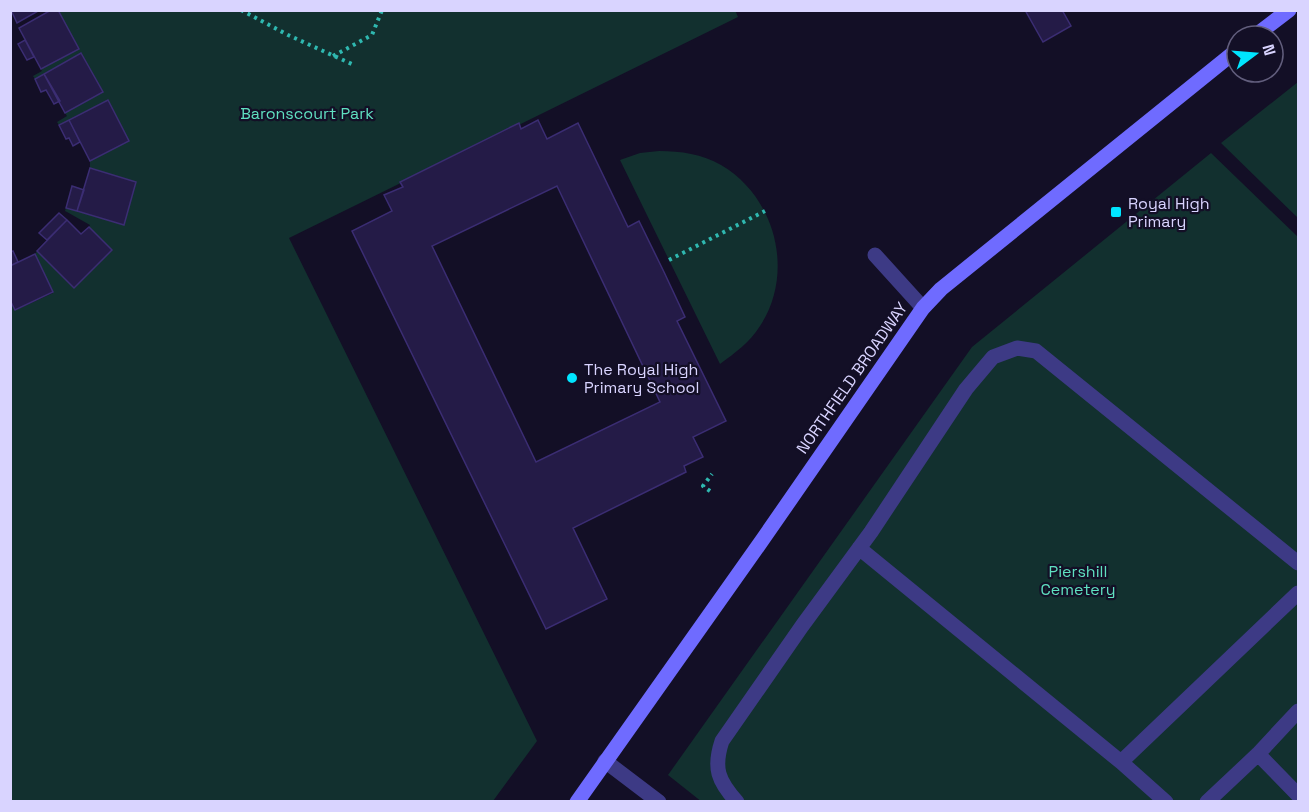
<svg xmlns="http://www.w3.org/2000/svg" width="1309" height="812" font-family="'Space Grotesk',sans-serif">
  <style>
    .green { fill: #12302f }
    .building { fill: #241b47; stroke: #3b2d73; stroke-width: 1.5; fill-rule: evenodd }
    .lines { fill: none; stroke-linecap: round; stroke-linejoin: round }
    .path { stroke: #2fb8b0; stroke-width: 4; stroke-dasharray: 3 4.5; stroke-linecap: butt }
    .lane { stroke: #3d3a85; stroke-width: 15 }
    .street { stroke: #3d3a85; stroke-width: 15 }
    .secondary { stroke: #6f6bff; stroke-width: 15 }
    .poi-dot { fill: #00e5ff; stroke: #130f26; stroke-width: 2 }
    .labels { text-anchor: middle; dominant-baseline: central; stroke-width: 4.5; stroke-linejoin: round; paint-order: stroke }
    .park-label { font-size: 16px; fill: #5fe0c0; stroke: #130f26 }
    .poi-label { font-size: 16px; fill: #d9d4ff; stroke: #130f26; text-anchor: start }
    .street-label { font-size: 16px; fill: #d9d4ff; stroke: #130f26 }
  </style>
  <rect width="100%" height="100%" fill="#130f26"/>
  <path class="green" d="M 735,10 L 738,17 L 289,238 L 537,741 L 493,801 L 11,801 L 10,300 L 16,310 L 53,293 L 35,254 L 37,251 L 74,288 L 112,250 L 89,227 L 90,225 L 67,212 L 65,211 L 66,208 L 124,224 L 136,182 L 90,168 L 90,161 L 128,141 L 108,100 L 59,125 L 57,122 L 67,116 L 65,113 L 81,53 L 35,79 L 33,76 L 42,71 L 41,69 L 78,49 L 58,11 Z
    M 1298,82 L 1298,218 L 1221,143 Z
    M 659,151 C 681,151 702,154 721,165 C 776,197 795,273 760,326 C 750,342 735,353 720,364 L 620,160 L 640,153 Z
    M 1211,153 L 1298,237 L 1298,801 L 702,802 L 668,775 L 972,347 Z"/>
  <path class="building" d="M 11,10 L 40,10 L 17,23 Z
    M 51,10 L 58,10 L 79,49 L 41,69 L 19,28 Z
    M 1025,10 L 1062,10 L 1071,26 L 1043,42 Z
    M 25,40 L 34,57 L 27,60 L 18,44 Z
    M 81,53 L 103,92 L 65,113 L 44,74 Z
    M 44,74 L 60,101 L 54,104 L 46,90 L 41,92 L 35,79 Z
    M 108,100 L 129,141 L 90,161 L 69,120 Z
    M 69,120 L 80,142 L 73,146 L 69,138 L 66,139 L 59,125 Z
    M 538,120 L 547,139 L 578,123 L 628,227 L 639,221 L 664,272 L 685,317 L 677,321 L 726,421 L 693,437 L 703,457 L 684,466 L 686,472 L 573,528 L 607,599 L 546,629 L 352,231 L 392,211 L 384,195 L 403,187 L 400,182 L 519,123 L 521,129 ZM 557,186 L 660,402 L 536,462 L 432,246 Z
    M 90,168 L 136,182 L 124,225 L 77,211 Z
    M 72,186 L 84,190 L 77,211 L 66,208 Z
    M 59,213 L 67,220 L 47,240 L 39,233 Z
    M 67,220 L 81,234 L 89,227 L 112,250 L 74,288 L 37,251 Z
    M 13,251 L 18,262 L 10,266 L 10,252 Z
    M 35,254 L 53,292 L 15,310 L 10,300 L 10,266 Z"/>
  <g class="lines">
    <path class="path" d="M 241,10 L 288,35 L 354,65
      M 333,56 L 372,35 L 382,10
      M 669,260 L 765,211
      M 710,491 L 703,486 L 712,474"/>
    <path class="lane" d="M 875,255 L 923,308
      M 859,548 L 1121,762 L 1166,802
      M 1258,754 L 1298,795
      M 1121,762 L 1298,593
      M 737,802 C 718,781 713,768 722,741 L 802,626 L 871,532 L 966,389 L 993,357 L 1017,348 L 1036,351 L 1298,563
      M 1207,802 L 1258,754 L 1298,711"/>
    <path class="street" d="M 605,761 L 659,802"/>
    <path class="secondary" d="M 1255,36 L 1289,10
      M 577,802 L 763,539 L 923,308 L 941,289 L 1237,50"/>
  </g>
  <g class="poi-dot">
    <rect x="1110" y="206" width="12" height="12" rx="3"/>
    <circle cx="572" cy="378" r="6"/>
  </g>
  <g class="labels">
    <g class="park-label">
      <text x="307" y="113">Baronscourt Park</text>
      <text x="1078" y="571">Piershill<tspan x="1078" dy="18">Cemetery</tspan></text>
    </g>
    <g class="poi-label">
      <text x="1128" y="203">Royal High<tspan x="1128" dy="18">Primary</tspan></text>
      <text x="584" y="369">The Royal High<tspan x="584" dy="18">Primary School</tspan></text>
    </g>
    <g class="street-label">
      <text transform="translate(852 378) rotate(-55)">NORTHFIELD BROADWAY</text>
    </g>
  </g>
  <rect width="1309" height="812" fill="none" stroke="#d9d4ff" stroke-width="24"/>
  <g transform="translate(1255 54) rotate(74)"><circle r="28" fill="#130f26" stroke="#625e7d" stroke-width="1.5"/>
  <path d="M0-4.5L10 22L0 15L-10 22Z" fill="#00e5ff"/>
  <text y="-9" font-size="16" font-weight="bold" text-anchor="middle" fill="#d9d4ff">N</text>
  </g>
</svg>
